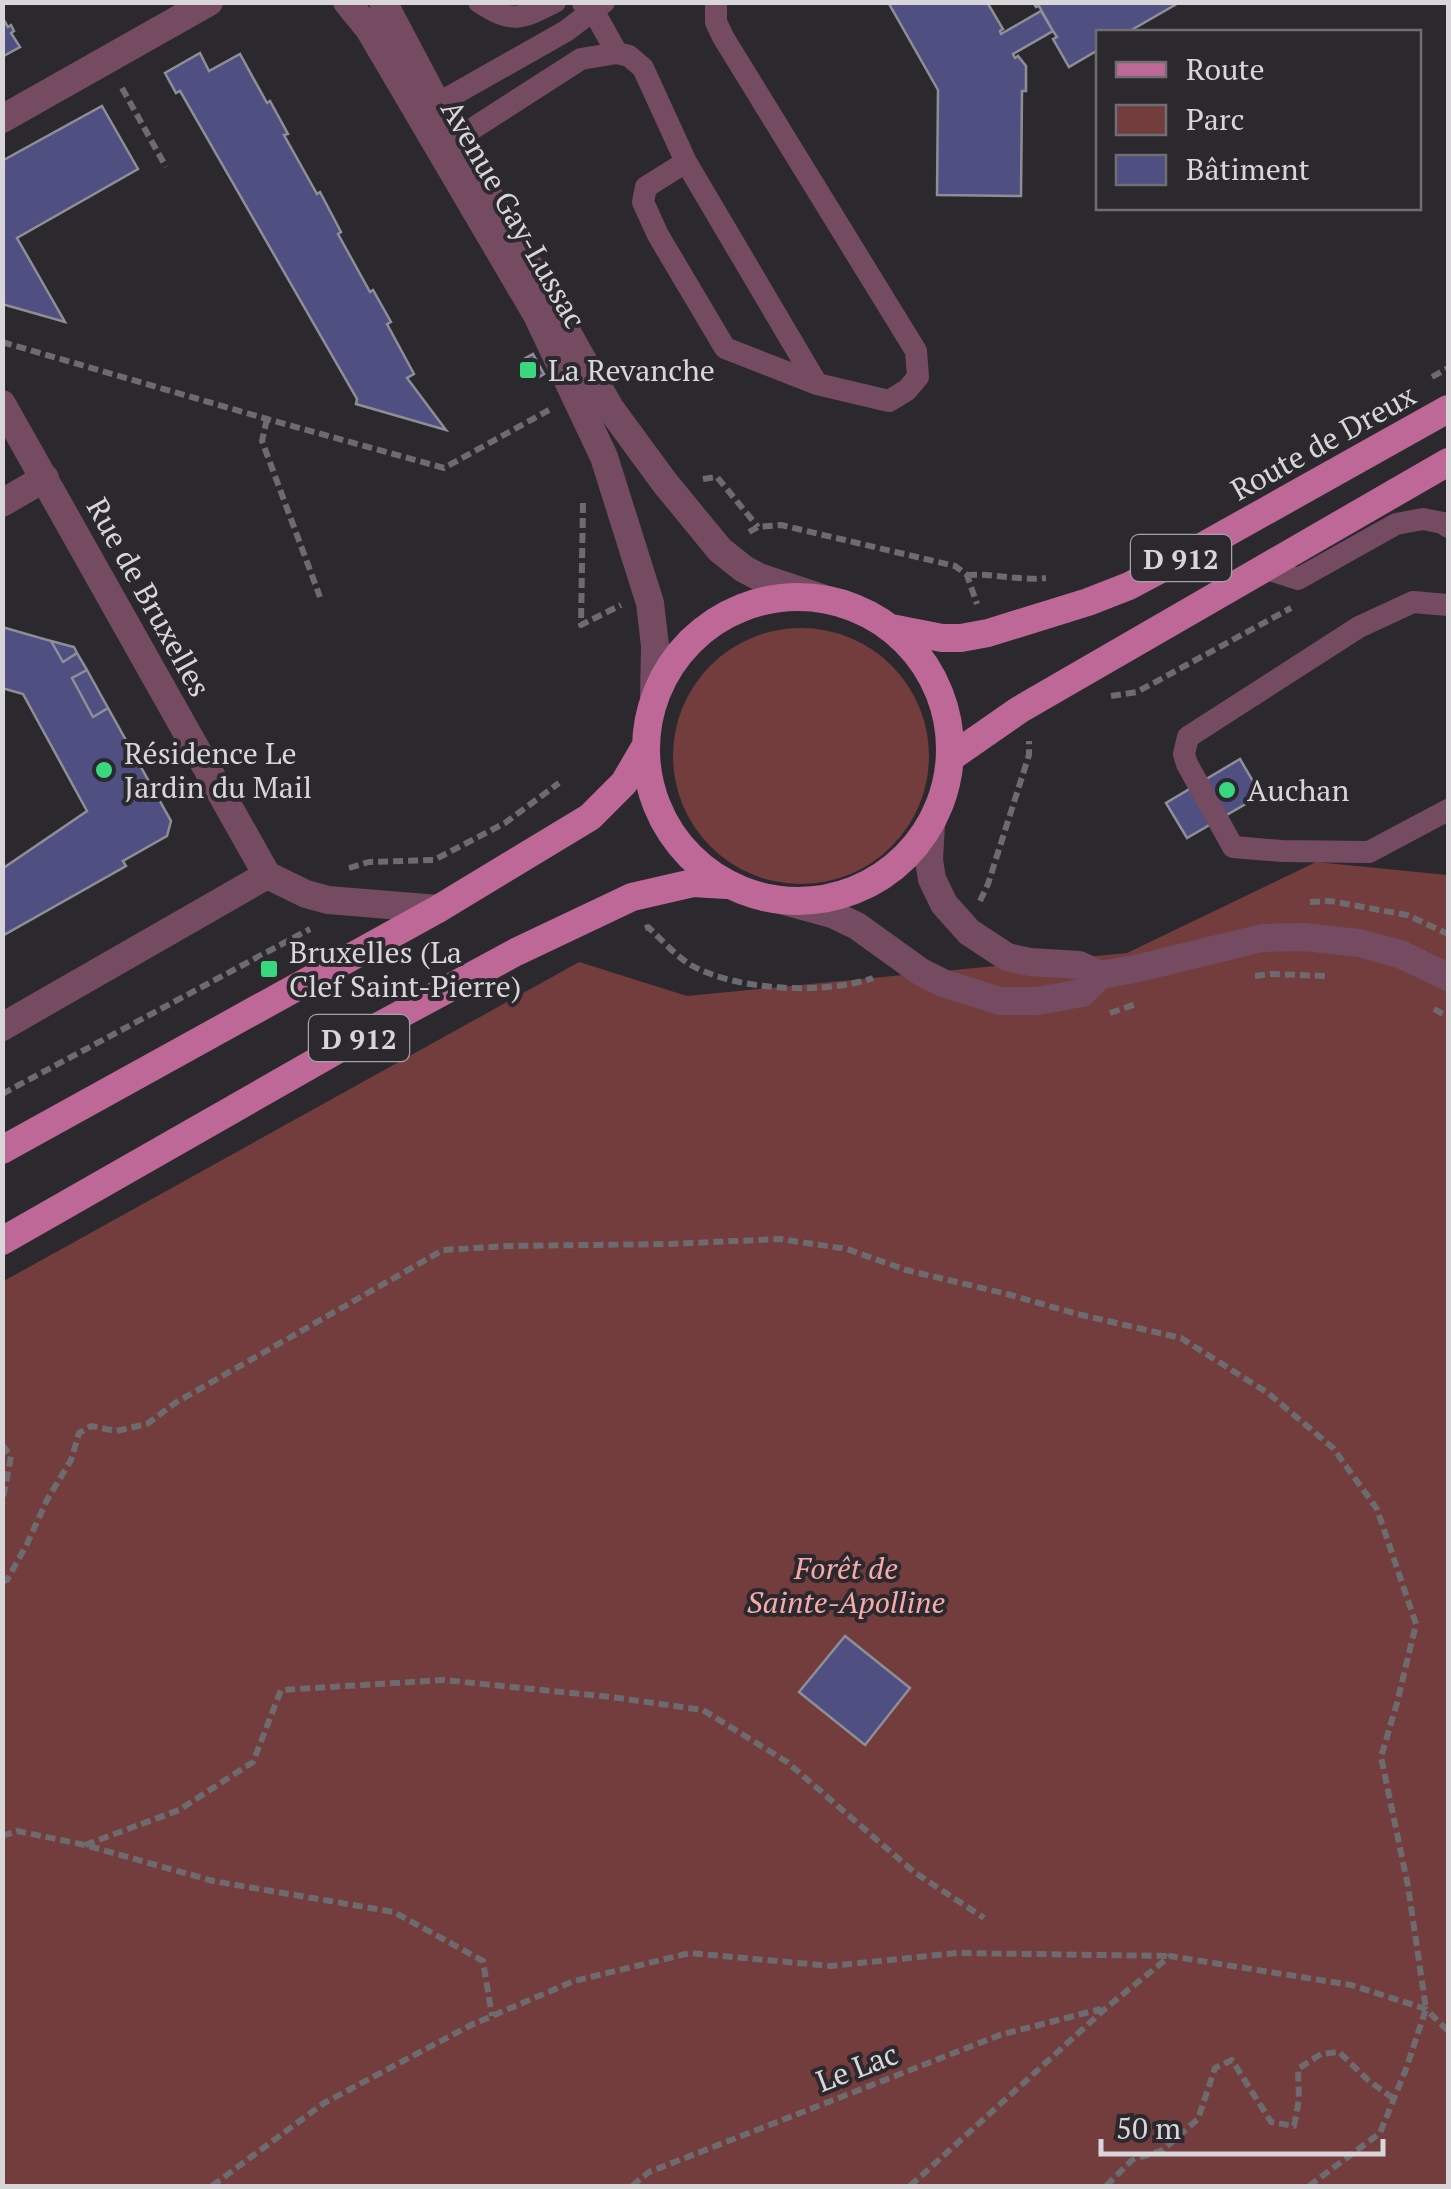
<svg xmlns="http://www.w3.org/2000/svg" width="1451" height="2189" font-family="'PT Serif',serif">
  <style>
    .green { fill: #733c3d }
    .building { fill: #4f4f82; stroke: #8e8e96; stroke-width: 2.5 }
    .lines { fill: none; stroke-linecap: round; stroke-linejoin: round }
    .path { stroke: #6e6b6f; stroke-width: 6; stroke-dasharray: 10 5; stroke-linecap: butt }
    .service { stroke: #754b61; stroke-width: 22 }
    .minor { stroke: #754b61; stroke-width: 28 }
    .tertiary { stroke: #754b61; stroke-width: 28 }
    .primary { stroke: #bd6896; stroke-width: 28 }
    .poi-dot { fill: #39d87f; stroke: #2c292e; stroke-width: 4 }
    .labels { text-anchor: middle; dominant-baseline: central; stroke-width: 8; stroke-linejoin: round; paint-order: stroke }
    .shield { fill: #2c292e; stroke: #a5a2a6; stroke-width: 2.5 }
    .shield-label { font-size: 28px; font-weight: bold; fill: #d9d6da }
    .street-label { font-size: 30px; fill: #d9d6da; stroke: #2c292e }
    .poi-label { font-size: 30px; fill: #d9d6da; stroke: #2c292e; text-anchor: start }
    .park-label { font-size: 30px; font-style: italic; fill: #f6aaa9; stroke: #2c292e }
  </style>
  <rect width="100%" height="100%" fill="#2c292e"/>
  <path class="green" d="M673 756a128 128 0 1 1 256 0a128 128 0 1 1-256 0Z
    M 1316,862 L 1448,875 L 1448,2186 L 3,2186 L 2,1282 L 579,962 L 687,996 L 1127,953 Z"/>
  <path class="building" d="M 888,2 L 987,2 L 1003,29 L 1000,31 L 1001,34 L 1041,11 L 1053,31 L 1013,54 L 1015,58 L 1018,56 L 1026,66 L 1026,91 L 1022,91 L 1021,196 L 937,195 L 938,90 Z
    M 1033,2 L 1180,2 L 1128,32 L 1098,32 L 1098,50 L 1069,67 L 1053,39 L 1057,37 L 1053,31 L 1039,6 L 1036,7 Z
    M 2,17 L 8,27 L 11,25 L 14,31 L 11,33 L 20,47 L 2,57 Z
    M 200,53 L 209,71 L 240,54 L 267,103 L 270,101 L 288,134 L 284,135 L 317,194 L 320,192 L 341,232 L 338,234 L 370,292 L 373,290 L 391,322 L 387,324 L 414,374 L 407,378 L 446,430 L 356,404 L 357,399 L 180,91 L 176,93 L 165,73 Z
    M 102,106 L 138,169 L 17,238 L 65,322 L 2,304 L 2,161 Z
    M 533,354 L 544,374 L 534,380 L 522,360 Z
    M 2,627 L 51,641 L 63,662 L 77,653 L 87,670 L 72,678 L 93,717 L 108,708 L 171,821 L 167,836 L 123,861 L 126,866 L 2,936 L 2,869 L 87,811 L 23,694 L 2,688 Z
    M 51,641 L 74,647 L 77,653 L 63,662 Z
    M 87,670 L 108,708 L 93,717 L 72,678 Z
    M 1240,759 L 1261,795 L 1187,838 L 1166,803 Z
    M 845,1636 L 910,1688 L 865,1745 L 799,1692 Z"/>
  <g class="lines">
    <path class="path" d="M 122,88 L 166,167
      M 2,342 L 267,419 L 444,468 L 549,410
      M 1432,377 L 1448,368
      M 267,419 L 262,441 L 320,597
      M 703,479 L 717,477 L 758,527
      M 583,503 L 581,625 L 621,605
      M 749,532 L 758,527 L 781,525 L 955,566 L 967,575 L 977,604
      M 967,575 C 993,573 1019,581 1046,578
      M 1111,696 L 1137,692 L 1291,608
      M 349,868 L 369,862 L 434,860 L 505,823 L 559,783
      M 980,901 L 988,884 L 1029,755 L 1029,741
      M 1310,902 L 1330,901 L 1407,915 L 1448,934
      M 645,928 L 648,927 C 661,939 674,954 689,964 C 735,991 824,995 873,978
      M 1255,976 L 1271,974 L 1327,976
      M 1434,1009 L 1448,1017
      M 1110,1013 L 1136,1004
      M 2,1094 L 310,929
      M 2,1445 L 11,1456 L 2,1504
      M 2,1582 L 7,1580 L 27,1544 L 47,1500 L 71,1460 L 79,1433 L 91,1426 L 116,1431 L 147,1424 L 175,1403 L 443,1250 L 507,1246 L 669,1244 L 780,1239 L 847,1249 L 906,1270 L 1007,1294 L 1077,1314 L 1181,1338 L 1268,1393 L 1333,1448 L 1377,1509 L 1416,1624 L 1397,1703 L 1381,1757 L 1408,1886 L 1426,2009 L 1406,2069 L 1380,2133 L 1309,2186
      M 2,1836 L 17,1831 L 85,1845 L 213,1881 L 394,1912 L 483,1961 L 492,2016
      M 85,1845 L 179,1810 L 253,1762 L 281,1690 L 444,1680 L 611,1697 L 703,1710 L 787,1762 L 914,1872 L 984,1918
      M 212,2186 L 324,2103 L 471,2025 L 574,1981 L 690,1953 L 831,1966 L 957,1953 L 1170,1956
      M 632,2186 L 649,2172 L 1000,2035 L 1101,2009
      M 910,2186 L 1106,2008 L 1170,1956 L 1351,1985 L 1426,2009 L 1448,2031
      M 1106,2186 L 1132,2160 L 1163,2150 L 1198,2119 L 1215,2068 L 1232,2060 L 1271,2122 L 1294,2126 L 1299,2099 L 1298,2069 L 1321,2054 L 1339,2052 L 1369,2081 L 1394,2099"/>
    <path class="service" d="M 479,2 C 513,24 521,19 555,2
      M 583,3 L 593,10 L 617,53
      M 437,104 L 566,31 L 604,2
      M 458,138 L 581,59 L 617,53 L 629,56 L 643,68 L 686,162 L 817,384 L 889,401 L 907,390 L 918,377 L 916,351 L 723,37 L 716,22 L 716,2
      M 686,162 L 646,187 L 643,202 L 658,235 L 725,348 L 817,384
      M 1267,569 L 1298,579 L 1396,524 L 1423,519 L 1443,523 L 1448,527
      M 1448,605 L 1413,602 L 1359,627 L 1188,737 L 1184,754 L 1187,764 L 1233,847 L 1282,851 L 1369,852 L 1448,810"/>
    <path class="minor" d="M 347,2 L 369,29 L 537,315 L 604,457 L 650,603 L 655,646 L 654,700
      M 383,2 L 437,104 L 610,408 L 665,483 L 720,550 L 744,569 L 759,577 L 822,598
      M 2,119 L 209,2
      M 2,404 L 267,875 L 306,894 L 328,900 L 438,909
      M 2,503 L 45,478
      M 2,1027 L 267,875"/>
    <path class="tertiary" d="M 931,824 L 929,860 L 932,879 L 944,904 L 969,932 L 1007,957 L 1030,962 L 1079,965 L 1100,975 L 1135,969 L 1262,938 L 1304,937 L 1359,943 L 1400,954 L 1448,977
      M 784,901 L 832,914 L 857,926 L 921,972 L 943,983 L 1000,1001 L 1037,1001 L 1082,993 L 1100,975"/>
    <path class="primary" d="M646 749a152 152 0 1 1 304 0a152 152 0 1 1-304 0Z
      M 891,628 L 942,638 L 961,638 L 988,633 L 1088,602 L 1129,586 L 1180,559 L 1448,409
      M 950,758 L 1019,710 L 1448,462
      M 2,1150 L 438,909 L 590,817 L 624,783 L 645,747
      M 2,1241 L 377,1027 L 516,952 L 632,897 L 693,883 L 726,885"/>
  </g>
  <g class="poi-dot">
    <rect x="518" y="360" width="20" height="20" rx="5"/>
    <circle cx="104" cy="770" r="10"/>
    <circle cx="1227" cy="790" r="10"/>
    <rect x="259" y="959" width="20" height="20" rx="5"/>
  </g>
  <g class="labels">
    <g class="shield">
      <rect x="1131" y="535" width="100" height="46" rx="8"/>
      <rect x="309" y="1015" width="100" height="46" rx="8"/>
    </g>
    <g class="shield-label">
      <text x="1181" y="558">D 912</text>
      <text x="359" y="1038">D 912</text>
    </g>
    <g class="street-label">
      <text transform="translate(514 214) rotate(60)">Avenue Gay-Lussac</text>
      <text transform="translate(1323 442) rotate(-29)">Route de Dreux</text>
      <text transform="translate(149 597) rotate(61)">Rue de Bruxelles</text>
      <text transform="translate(857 2067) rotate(-21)">Le Lac</text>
    </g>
    <g class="poi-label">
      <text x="548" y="370">La Revanche</text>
      <text x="124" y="753">Résidence Le<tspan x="124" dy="34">Jardin du Mail</tspan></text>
      <text x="1247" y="790">Auchan</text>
      <text x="289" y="952">Bruxelles (La<tspan x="289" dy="34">Clef Saint-Pierre)</tspan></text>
    </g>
    <g class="park-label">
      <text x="846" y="1568">Forêt de<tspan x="846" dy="34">Sainte-Apolline</tspan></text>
    </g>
  </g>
  <rect width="1451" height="2189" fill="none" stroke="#d9d6da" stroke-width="10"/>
  <rect x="1096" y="30" width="325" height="180" fill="#2c292e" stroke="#716e73" stroke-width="2.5"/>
  <rect x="1116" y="62" width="50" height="15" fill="#bd6896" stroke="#716e73" stroke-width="2.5"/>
  <text x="1186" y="80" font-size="30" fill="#d9d6da">Route</text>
  <rect x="1116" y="105" width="50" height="30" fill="#733c3d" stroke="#716e73" stroke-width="2.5"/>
  <text x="1186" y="130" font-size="30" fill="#d9d6da">Parc</text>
  <rect x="1116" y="155" width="50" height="30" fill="#4f4f82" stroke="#716e73" stroke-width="2.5"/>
  <text x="1186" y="180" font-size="30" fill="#d9d6da">Bâtiment</text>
  <path d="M1101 2139v15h282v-15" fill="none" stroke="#d9d6da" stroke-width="5"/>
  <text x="1116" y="2139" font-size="30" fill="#d9d6da" stroke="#2c292e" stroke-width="8" paint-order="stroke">50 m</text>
</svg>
